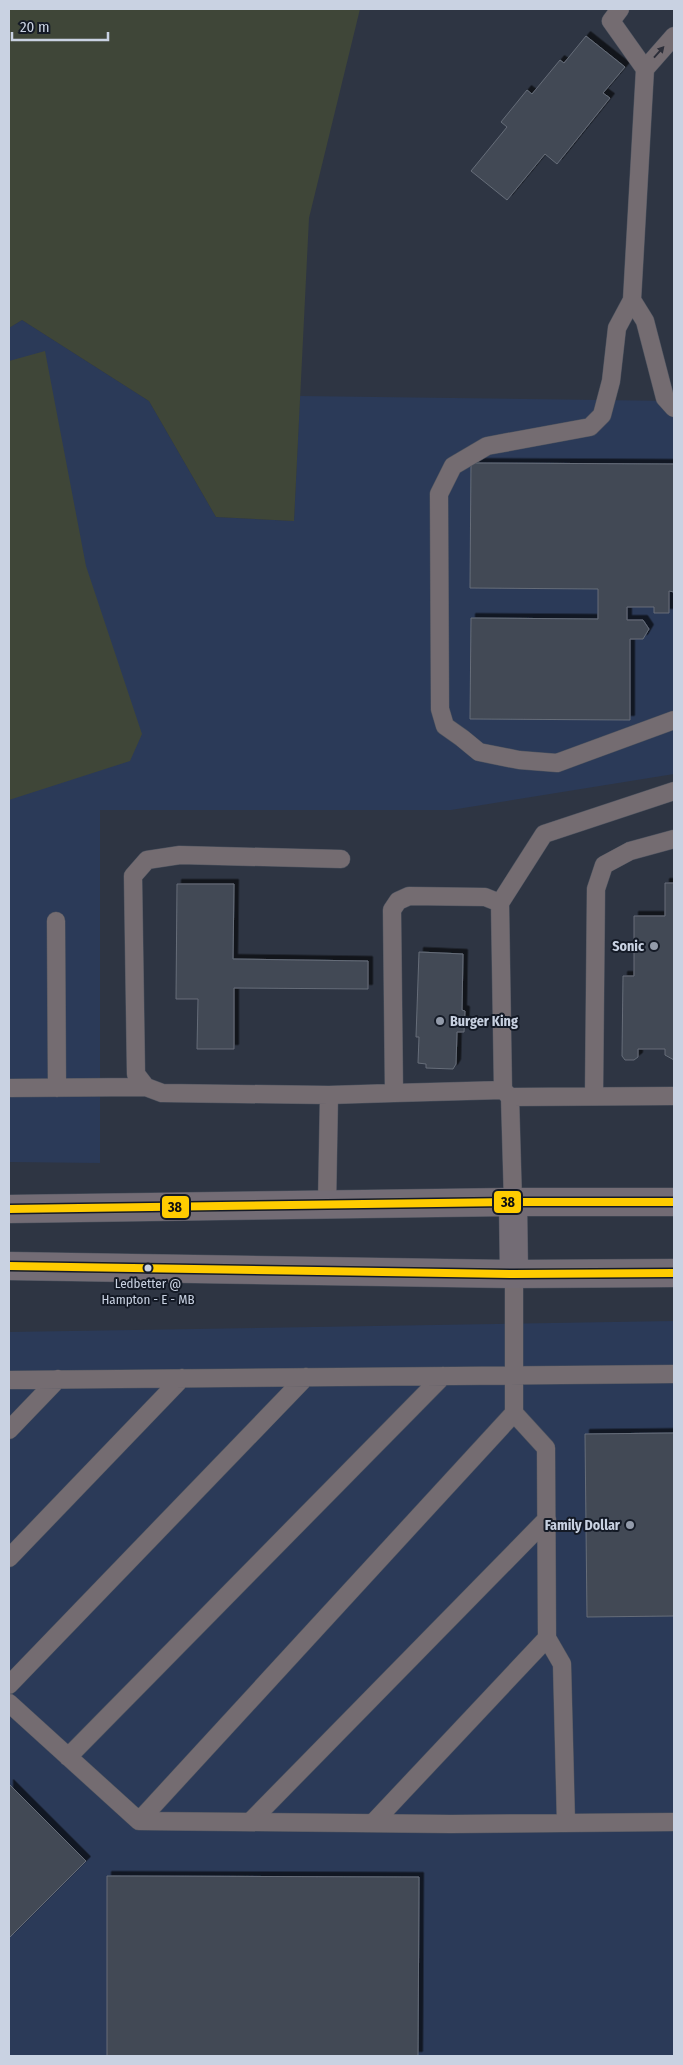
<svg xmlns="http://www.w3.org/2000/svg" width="683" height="2065" font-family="'Fira Sans Condensed',sans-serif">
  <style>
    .built { fill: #2b3a58 }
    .green { fill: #3f4638 }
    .building { fill: #424955; stroke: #666d79; filter: url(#shadow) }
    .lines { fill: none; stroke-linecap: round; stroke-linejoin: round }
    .lane-casing { stroke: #4c525e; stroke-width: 19 }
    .primary-casing { stroke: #4c525e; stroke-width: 29 }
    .lane { stroke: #746c71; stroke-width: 18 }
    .primary { stroke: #736c75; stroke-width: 28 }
    .bus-1-casing { stroke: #141a26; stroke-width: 11 }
    .bus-1 { stroke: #fc0; stroke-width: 8 }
    .oneway { fill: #2c2e39 }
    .poi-dot { fill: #939baa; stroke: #141a26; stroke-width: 2 }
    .bus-dot { fill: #c9d2e2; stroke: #141a26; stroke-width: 2 }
    .labels { text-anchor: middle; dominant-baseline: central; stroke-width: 4; stroke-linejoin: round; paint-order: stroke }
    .bus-label { font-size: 13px; fill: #c9d2e2; stroke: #141a26 }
    .poi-label { font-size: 14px; font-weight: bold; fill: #c9d2e2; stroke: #141a26; text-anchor: end }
    .line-badge { stroke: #141a26; stroke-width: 2 }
    .pale-badge-label { font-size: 14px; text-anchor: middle; font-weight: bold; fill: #111 }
  </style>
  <defs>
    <filter id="shadow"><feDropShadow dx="4.5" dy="-4.5" stdDeviation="0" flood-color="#0009"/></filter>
  </defs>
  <rect width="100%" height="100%" fill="#2e3543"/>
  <path class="built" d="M 22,320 L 149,401 L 216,517 L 294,521 L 300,396 L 674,401 L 674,774 L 451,810 L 100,810 L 100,1163 L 9,1162 L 9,328 Z
    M 674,1321 L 674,2056 L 9,2056 L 9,1332 Z"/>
  <path class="green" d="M 9,9 L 360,9 L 309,218 L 294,521 L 216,517 L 149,401 L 22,320 L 9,328 Z
    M 45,351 L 86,566 L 142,734 L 130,761 L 9,800 L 9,361 Z"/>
  <path class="building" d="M 586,36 L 625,67 L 603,93 L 610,98 L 557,164 L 545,154 L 507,200 L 471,171 L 507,127 L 501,122 L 527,90 L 532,94 L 560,60 L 564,63 Z
    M 471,463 L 674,464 L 674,596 L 674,592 L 669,591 L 669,613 L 654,613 L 654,607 L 627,607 L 627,620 L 643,620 L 649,629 L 643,639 L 630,639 L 630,720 L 470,719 L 471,618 L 598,619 L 598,589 L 470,588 Z
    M 665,883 L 674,883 L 674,1060 L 665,1055 L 665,1049 L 638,1049 L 638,1057 L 634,1060 L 625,1060 L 622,1056 L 623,976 L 634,976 L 634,916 L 665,916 Z
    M 177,884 L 234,884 L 233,959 L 368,961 L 368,989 L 234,988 L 234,1049 L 197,1049 L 198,999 L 176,999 Z
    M 419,952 L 463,954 L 462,1010 L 465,1011 L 464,1032 L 457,1032 L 456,1064 L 453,1069 L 426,1068 L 426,1064 L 418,1063 L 419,1037 L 416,1037 Z
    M 674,1433 L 674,1616 L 587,1617 L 585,1434 Z
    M 9,1784 L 86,1861 L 9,1938 Z
    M 107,1876 L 419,1877 L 418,2056 L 107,2056 Z"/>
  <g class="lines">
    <g class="lane-casing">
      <path id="lane" d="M 620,9 L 611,21 L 645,69 L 632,300 L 645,321 L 665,398 L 674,408
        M 645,69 L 674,36
        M 632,300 L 617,328 L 611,381 L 602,415 L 590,427 L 487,446 L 453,466 L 439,494 L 440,709 L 445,726 L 462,738 L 479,752 L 519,760 L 557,763 L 674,720
        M 500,903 L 485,897 L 409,896 L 398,901 L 392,910 L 394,1093 L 503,1090
        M 56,921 L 57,1088
        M 9,1088 L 146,1087
        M 329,1095 L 162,1093 L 146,1087 L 136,1074 L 133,876 L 147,860 L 180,855 L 341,859
        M 594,1096 L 596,889 L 604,865 L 630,851 L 674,839
        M 510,1097 L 674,1096
        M 513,1202 L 510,1097 L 503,1090 L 500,903 L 544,834 L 674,791
        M 327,1205 L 329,1095 L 394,1093
        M 9,1380 L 674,1374
        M 514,1413 L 546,1448 L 547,1638 L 562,1664 L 566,1823
        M 9,1430 L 58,1379
        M 9,1558 L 182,1378
        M 9,1685 L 306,1377
        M 9,1703 L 139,1821 L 451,1824 L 674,1822
        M 68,1757 L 443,1376
        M 139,1821 L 514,1413 L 514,1274
        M 250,1822 L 547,1519
        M 373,1823 L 547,1638"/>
    </g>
    <g class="primary-casing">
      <path id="primary" d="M 513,1202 L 514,1274
        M 9,1209 L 513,1202 L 674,1202
        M 9,1266 L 514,1274 L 674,1273"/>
    </g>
    <use href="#lane" class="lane"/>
    <use href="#primary" class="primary"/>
    <g class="bus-1-casing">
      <path id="bus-1" d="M 9,1209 L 513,1202 L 674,1202
        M 9,1266 L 514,1274 L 674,1273"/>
    </g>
    <use href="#bus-1" class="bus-1"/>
  </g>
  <defs><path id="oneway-solid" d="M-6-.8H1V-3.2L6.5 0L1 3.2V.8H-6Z" transform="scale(1.25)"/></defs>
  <use class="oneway" href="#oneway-solid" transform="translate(659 52) rotate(-48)"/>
  <g class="poi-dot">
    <circle cx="654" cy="946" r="5"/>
    <circle cx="440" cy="1021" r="5"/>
    <circle cx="630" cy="1525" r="5"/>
  </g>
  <circle class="bus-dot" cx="148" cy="1268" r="4.5"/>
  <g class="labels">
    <g class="bus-label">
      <text x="148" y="1283">Ledbetter @<tspan x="148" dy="16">Hampton - E - MB</tspan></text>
    </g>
    <g class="poi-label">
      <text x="644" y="946">Sonic</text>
      <text x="450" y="1021" text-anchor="start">Burger King</text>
      <text x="620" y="1525">Family Dollar</text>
    </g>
  </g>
  <g class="line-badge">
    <rect x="493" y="1190" width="29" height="24" rx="5" fill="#fc0"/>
    <rect x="161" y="1195" width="29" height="24" rx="5" fill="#fc0"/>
  </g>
  <g class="pale-badge-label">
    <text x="508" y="1207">38</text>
    <text x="175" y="1212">38</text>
  </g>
  <rect width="683" height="2065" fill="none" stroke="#c9d2e2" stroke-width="20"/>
  <path d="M12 32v8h96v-8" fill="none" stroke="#c9d2e2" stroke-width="2.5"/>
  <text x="20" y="32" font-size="15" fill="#c9d2e2" stroke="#141a26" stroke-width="4" paint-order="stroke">20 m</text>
</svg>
